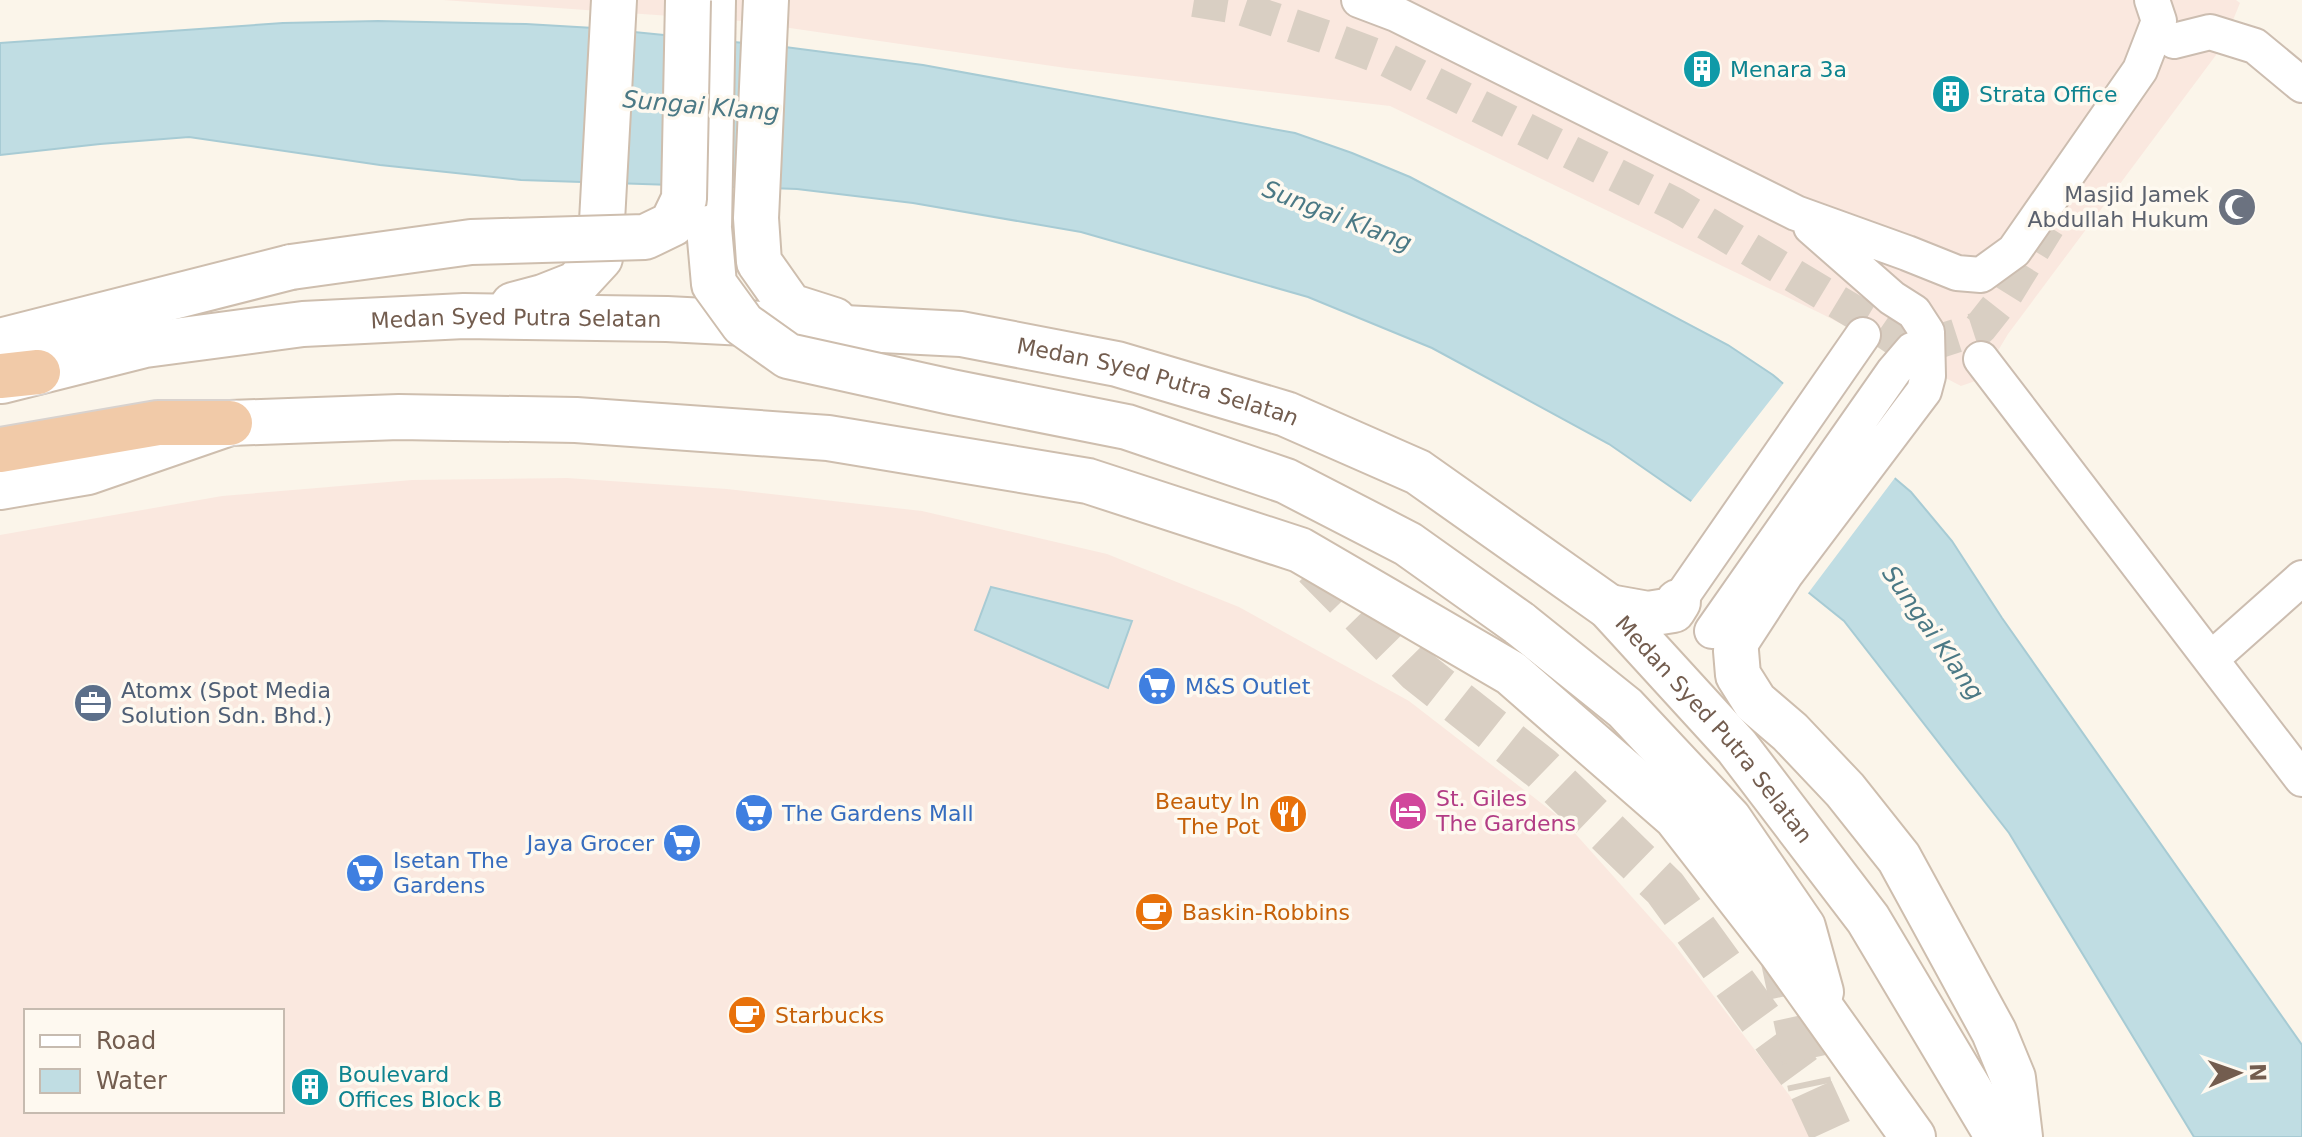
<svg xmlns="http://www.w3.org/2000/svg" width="2302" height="1137" font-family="'DejaVu Sans',sans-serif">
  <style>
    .commercial { fill: #fae8df; fill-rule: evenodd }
    .water { fill: #c0dde3; stroke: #a7cbd4; stroke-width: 2 }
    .pier { fill: #fbf5ea }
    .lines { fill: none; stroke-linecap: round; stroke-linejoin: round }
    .minor-tunnel { stroke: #d9cfc3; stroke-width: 34; stroke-dasharray: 34 17; stroke-linecap: butt }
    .tertiary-tunnel { stroke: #d9cfc3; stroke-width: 44; stroke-dasharray: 44 22; stroke-linecap: butt }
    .secondary-tunnel { stroke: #d9cfc3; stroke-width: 44; stroke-dasharray: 44 22; stroke-linecap: butt }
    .minor-casing { stroke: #ccbdb0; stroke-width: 38 }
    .secondary-casing { stroke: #cebeae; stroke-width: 48 }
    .trunk-casing { stroke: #d8d2ce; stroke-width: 48 }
    .minor { stroke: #fff; stroke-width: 34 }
    .secondary { stroke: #fff; stroke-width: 44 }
    .trunk { stroke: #f1caa8; stroke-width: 44 }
    .secondary-bridge-casing { stroke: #cebeae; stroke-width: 48; stroke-linecap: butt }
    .secondary-bridge { stroke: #fff; stroke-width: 44 }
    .labels { text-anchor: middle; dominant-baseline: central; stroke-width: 7; stroke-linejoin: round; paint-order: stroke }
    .culture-label { font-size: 22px; fill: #0d838f; stroke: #fef9f0; text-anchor: start }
    .worship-label { font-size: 22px; fill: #5b616d; stroke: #fef9f0; text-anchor: end }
    .street-label { font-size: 22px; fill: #735d4f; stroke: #fef9f0 }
    .shop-label { font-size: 22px; fill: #366cbe; stroke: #fef9f0; text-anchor: start }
    .service-label { font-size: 22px; fill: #4e5e75; stroke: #fef9f0; text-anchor: start }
    .hotel-label { font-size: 22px; fill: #b23c85; stroke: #fef9f0; text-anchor: start }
    .food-label { font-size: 22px; fill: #c56008; stroke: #fef9f0; text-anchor: start }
    .water-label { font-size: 24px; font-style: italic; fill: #4b7985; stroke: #fef9f0 }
  </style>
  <rect width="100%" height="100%" fill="#fbf5ea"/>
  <path class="commercial" d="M 443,0 L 2236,0 L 2240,3 L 2222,47 L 2008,334 L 1981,379 L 1961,386 L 1820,313 L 1390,106 L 1066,68 L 741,21 Z
    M 567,478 L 727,489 L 922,511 L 1107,554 L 1239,607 L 1409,701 L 1563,820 L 1674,944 L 1790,1096 L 1814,1137 L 0,1137 L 0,535 L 222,496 L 412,480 ZM 26,1011 L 282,1011 L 282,1111 L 26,1111 Z"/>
  <path class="water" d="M 378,21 L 526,24 L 594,28 L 785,47 L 923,65 L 1295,133 L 1352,153 L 1410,177 L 1728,345 L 1773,375 L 1911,492 L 1952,541 L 2002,618 L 2302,1045 L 2302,1137 L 2194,1137 L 2009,833 L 1844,621 L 1717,519 L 1609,444 L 1432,348 L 1308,297 L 1081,232 L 913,203 L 797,189 L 521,180 L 380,165 L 189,137 L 100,144 L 0,155 L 0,43 L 283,23 Z
    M 991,587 L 1132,621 L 1108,688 L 975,630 Z"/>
  <path class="pier" d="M 1786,380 L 1897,475 L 1806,596 L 1715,522 L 1689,504 Z"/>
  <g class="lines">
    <path class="minor-tunnel" d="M 1194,0 L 1237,7 L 1332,39 L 1385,59 L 1676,205 L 1871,322 L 1912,350 L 1980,328 L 2003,299 L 2048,226"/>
    <path class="tertiary-tunnel" d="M 1315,566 L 1418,671 L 1542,769 L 1665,888 L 1810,1087 L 1833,1137"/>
    <path class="secondary-tunnel" d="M 1781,952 L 1810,1087"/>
    <g class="minor-casing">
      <path id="minor" d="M 1359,0 L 1396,14 L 1796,213 L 1907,253 L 1957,273 L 1981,275 L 2014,251 L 2140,70 L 2159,21 L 2152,0
        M 2174,41 L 2210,32 L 2255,46 L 2302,85
        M 1981,359 L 2302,779
        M 1678,602 L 1863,335
        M 1712,631 L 1894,371 L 1912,350
        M 1736,651 L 1786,574 L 1924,391 L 1928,376 L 1927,332 L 1914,312 L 1892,298 L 1811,227
        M 2211,659 L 2302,578"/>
    </g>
    <g class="secondary-casing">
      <g id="secondary">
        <path d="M 766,0 L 756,218 L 759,262 L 790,306 L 834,320"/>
        <path d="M 709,228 L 713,0"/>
        <path d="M 513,305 L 543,297 L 576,284 L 600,258 L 614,0"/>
        <path d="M 0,341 L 291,267"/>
        <path id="s1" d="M 2,381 L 145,345 L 303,324 L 464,316 L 667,319 L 961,334 L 1117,364 L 1286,414 L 1418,472 L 1609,607 L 1737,747 L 1868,919 L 1998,1137"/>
        <path d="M 0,487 L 88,472 L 230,423 L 399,417 L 576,420 L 828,438 L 1088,481 L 1300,550 L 1511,673 L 1676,817 L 1781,952 L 1913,1137"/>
        <path d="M 1609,607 L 1648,614 L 1673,610 L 1678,602"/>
        <path d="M 1519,623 L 1625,708 L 1729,819 L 1803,927 L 1821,992"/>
        <path d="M 1736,651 L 1738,675 L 1755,702 L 1790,732 L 1845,790 L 1899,858 L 1994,1032 L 2013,1078 L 2020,1137"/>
      </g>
    </g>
    <g class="trunk-casing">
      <path id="trunk" d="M 0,376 L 38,372
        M 0,450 L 158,423 L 230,423"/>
    </g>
    <use href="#minor" class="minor"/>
    <use href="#secondary" class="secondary"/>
    <use href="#trunk" class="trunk"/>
    <g class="secondary-bridge-casing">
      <path id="secondary-bridge" d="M 709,228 L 714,284 L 743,324 L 788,356 L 951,392 L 1127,427 L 1286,481 L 1408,544 L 1519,623
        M 291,267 L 471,242 L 645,237 L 672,224 L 684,199 L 688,0"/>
    </g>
    <use href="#secondary-bridge" class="secondary-bridge"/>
  </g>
  <defs>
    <g id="building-disc" transform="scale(2)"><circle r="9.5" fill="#0f9aa8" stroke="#fef9f0"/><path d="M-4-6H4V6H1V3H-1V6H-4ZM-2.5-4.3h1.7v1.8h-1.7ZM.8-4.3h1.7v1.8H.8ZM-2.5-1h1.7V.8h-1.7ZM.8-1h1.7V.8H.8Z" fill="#fff"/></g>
    <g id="mosque-disc" transform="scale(2)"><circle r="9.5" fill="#6b7280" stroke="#fef9f0"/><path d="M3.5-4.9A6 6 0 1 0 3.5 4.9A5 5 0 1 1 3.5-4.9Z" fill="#fff"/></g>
    <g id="supermarket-disc" transform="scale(2)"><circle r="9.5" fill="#3f7fe0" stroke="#fef9f0"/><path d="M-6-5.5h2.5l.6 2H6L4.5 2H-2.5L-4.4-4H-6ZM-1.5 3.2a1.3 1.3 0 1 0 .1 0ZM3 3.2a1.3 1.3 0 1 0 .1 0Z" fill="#fff"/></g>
    <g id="office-disc" transform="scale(2)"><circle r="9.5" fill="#5c6f8a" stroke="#fef9f0"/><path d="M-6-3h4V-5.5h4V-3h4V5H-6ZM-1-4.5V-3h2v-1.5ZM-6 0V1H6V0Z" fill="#fff"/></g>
    <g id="hotel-disc" transform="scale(2)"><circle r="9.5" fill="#d1479c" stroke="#fef9f0"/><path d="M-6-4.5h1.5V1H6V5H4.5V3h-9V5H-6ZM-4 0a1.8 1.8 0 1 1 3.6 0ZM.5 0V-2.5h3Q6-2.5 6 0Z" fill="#fff"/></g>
    <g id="restaurant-disc" transform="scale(2)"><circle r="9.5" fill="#e8710a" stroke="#fef9f0"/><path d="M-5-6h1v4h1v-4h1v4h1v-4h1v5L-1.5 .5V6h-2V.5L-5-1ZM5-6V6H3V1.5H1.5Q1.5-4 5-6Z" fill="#fff"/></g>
    <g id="cafe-disc" transform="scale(2)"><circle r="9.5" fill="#e8710a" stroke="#fef9f0"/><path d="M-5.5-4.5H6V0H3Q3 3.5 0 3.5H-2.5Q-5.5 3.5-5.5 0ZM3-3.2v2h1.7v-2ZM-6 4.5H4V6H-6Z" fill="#fff"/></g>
  </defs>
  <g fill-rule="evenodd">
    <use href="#building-disc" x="1702" y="69"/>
    <use href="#building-disc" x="1951" y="94"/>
    <use href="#mosque-disc" x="2237" y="207"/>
    <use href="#supermarket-disc" x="1157" y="686"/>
    <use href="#office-disc" x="93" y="703"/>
    <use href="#hotel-disc" x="1408" y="811"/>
    <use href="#supermarket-disc" x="754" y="813"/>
    <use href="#restaurant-disc" x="1288" y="814"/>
    <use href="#supermarket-disc" x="682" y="843"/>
    <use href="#supermarket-disc" x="365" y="873"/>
    <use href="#cafe-disc" x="1154" y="912"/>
    <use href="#cafe-disc" x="747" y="1015"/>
    <use href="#building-disc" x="310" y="1087"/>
  </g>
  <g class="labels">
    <g class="culture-label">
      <text x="1730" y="69">Menara 3a</text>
      <text x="1979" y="94">Strata Office</text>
      <text x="338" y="1074">Boulevard<tspan x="338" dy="25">Offices Block B</tspan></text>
    </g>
    <g class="worship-label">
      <text x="2209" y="194">Masjid Jamek<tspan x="2209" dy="25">Abdullah Hukum</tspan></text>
    </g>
    <g class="street-label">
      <text stroke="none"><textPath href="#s1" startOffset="520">Medan Syed Putra Selatan</textPath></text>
      <text stroke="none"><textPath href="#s1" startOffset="1168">Medan Syed Putra Selatan</textPath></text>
      <text stroke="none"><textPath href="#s1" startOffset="1840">Medan Syed Putra Selatan</textPath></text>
    </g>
    <g class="shop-label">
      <text x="1185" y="686">M&amp;S Outlet</text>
      <text x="782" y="813">The Gardens Mall</text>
      <text x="654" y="843" text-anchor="end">Jaya Grocer</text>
      <text x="393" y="860">Isetan The<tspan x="393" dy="25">Gardens</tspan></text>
    </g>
    <g class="service-label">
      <text x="121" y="690">Atomx (Spot Media<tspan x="121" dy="25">Solution Sdn. Bhd.)</tspan></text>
    </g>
    <g class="hotel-label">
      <text x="1436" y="798">St. Giles<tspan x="1436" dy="25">The Gardens</tspan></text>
    </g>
    <g class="food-label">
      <text x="1260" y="801" text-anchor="end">Beauty In<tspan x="1260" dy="25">The Pot</tspan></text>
      <text x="1182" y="912">Baskin-Robbins</text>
      <text x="775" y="1015">Starbucks</text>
    </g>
    <g class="water-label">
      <text transform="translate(701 106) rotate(5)">Sungai Klang</text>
      <text transform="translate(1337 216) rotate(21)">Sungai Klang</text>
      <text transform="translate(1933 633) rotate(55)">Sungai Klang</text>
    </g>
  </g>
  <rect x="24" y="1009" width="260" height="104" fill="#fef9f0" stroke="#c6bbb0" stroke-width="2"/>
  <rect x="40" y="1035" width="40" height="12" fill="#ffffff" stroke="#c6bbb0" stroke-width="2"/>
  <text x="96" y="1049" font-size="24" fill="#735d4f">Road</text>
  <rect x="40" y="1069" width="40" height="24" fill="#c0dde3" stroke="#c6bbb0" stroke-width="2"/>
  <text x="96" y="1089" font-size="24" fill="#735d4f">Water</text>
  <g transform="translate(2238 1073) rotate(88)" stroke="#fef9f0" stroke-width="6" paint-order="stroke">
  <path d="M0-6L14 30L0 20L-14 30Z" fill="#735d4f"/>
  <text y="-12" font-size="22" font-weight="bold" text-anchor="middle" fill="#735d4f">N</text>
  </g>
</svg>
